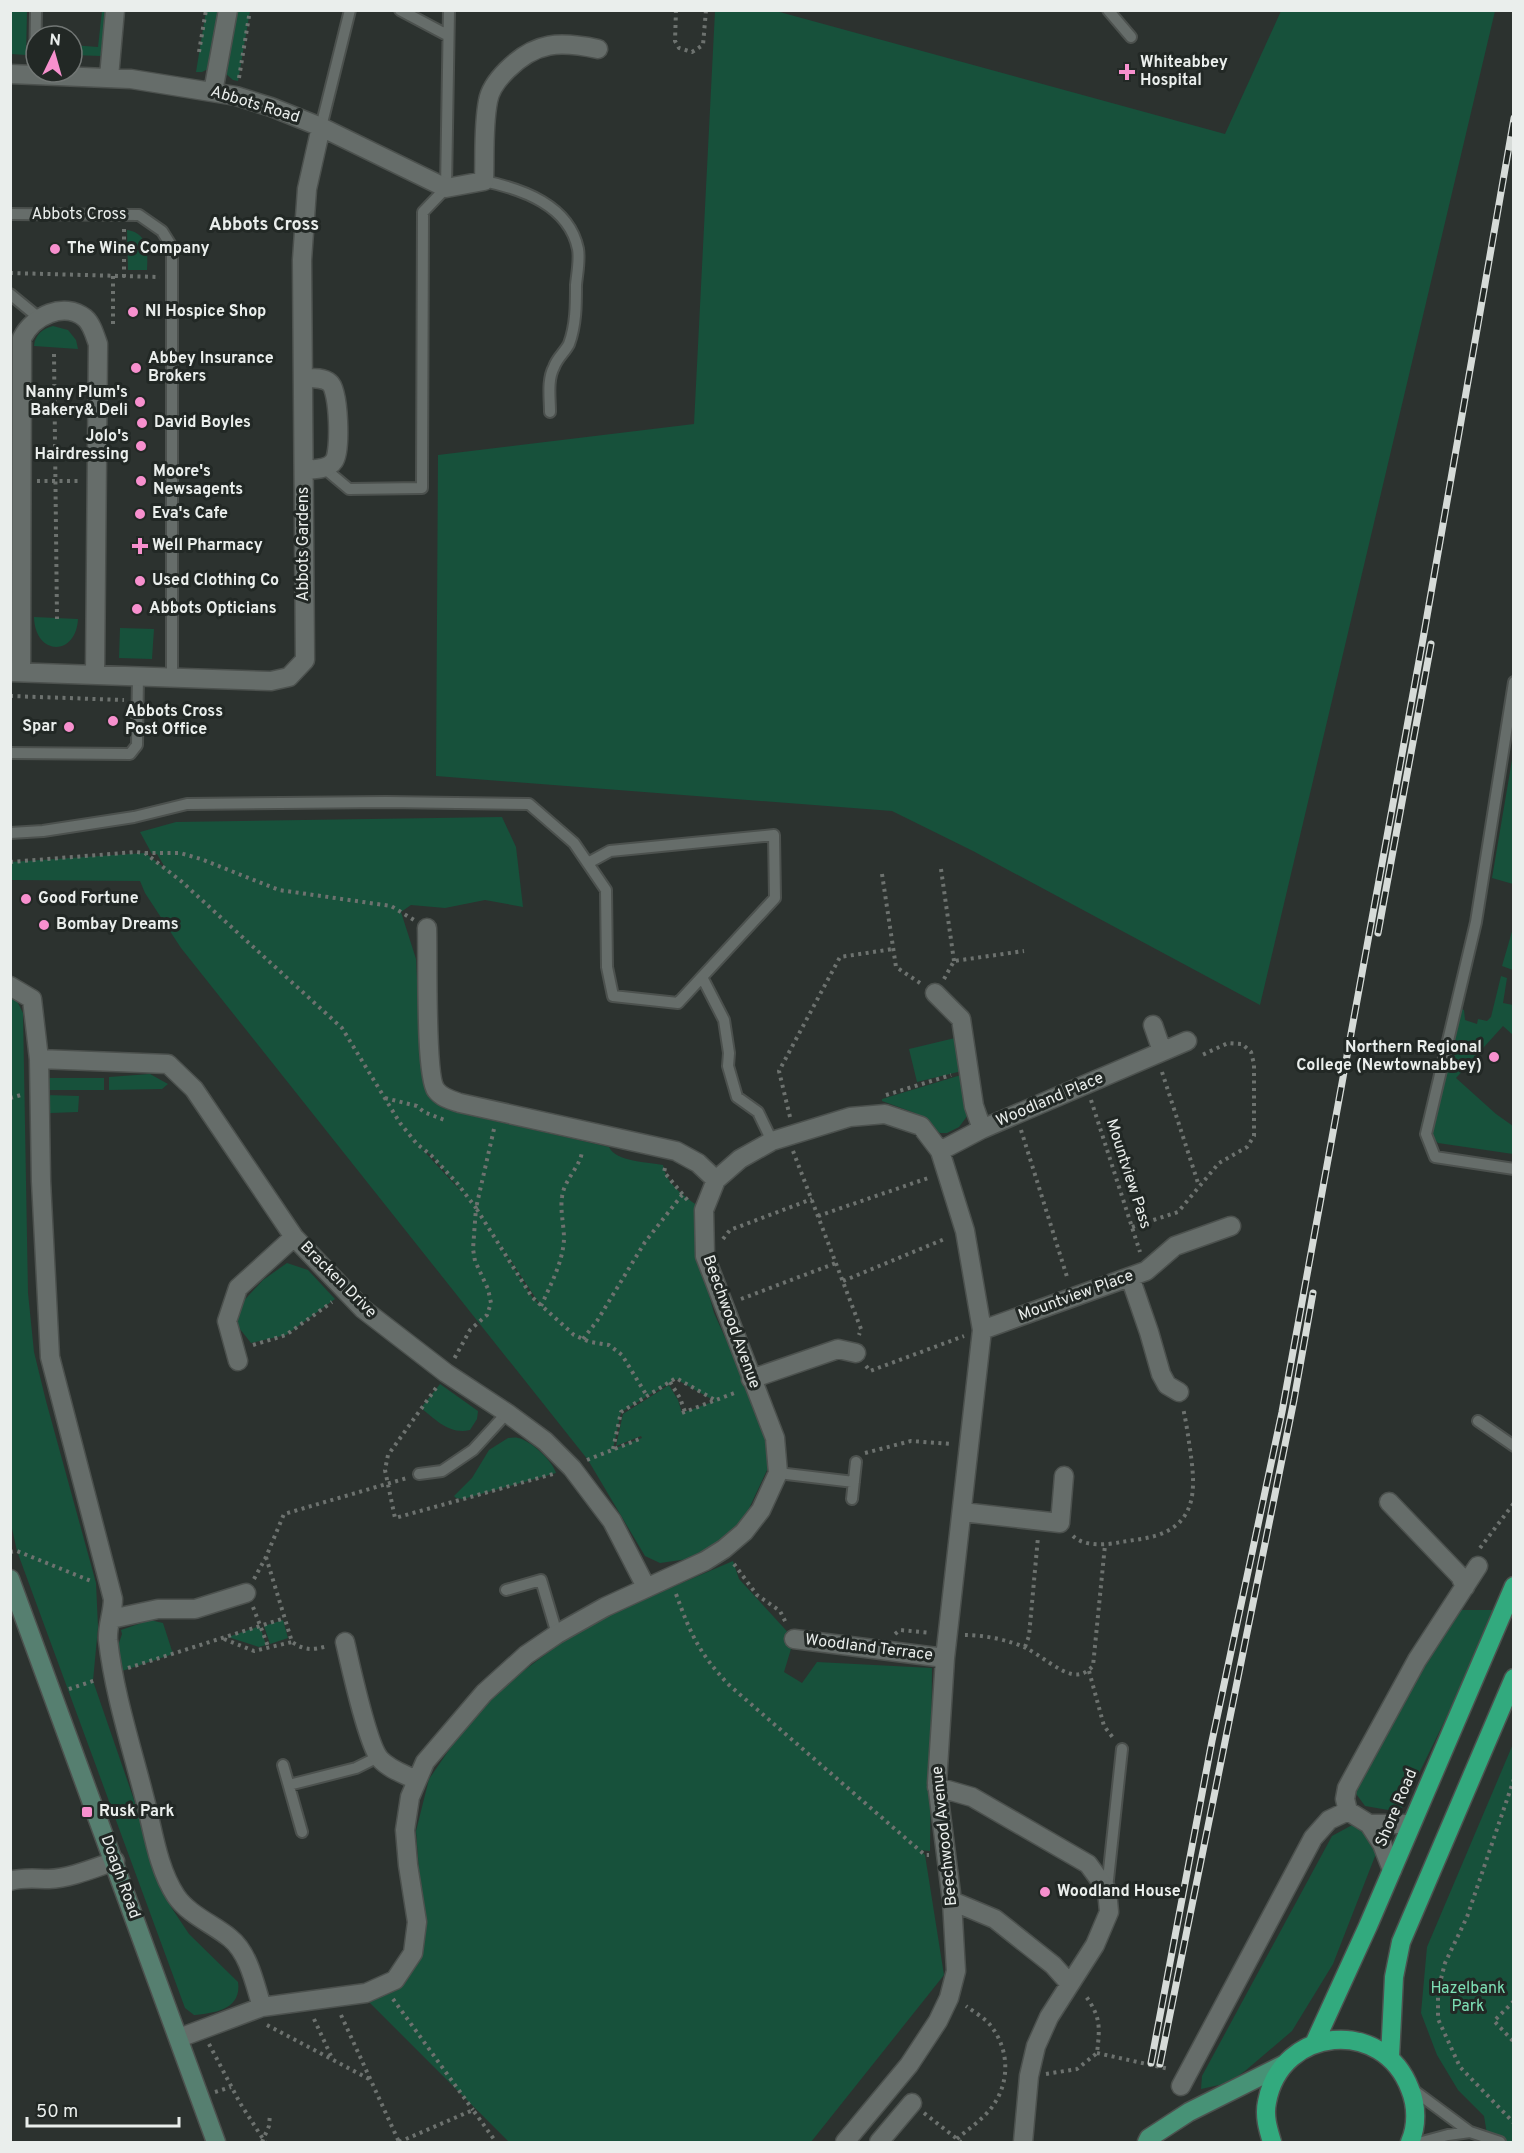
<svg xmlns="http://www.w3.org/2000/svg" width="1524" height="2153" font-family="Overpass,sans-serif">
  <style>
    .green { fill: #17513b; fill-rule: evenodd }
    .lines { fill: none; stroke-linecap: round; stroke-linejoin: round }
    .lane-casing { stroke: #4c514e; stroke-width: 14 }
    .street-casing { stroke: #4c514e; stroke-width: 21 }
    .secondary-casing { stroke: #4c514e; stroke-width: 21 }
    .primary-casing { stroke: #4c514e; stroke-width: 21 }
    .highway-casing { stroke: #4c514e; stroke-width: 21 }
    .path { stroke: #6d726f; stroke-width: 4; stroke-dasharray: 3 4.5; stroke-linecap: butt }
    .lane { stroke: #666d6a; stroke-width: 10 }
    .street { stroke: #666d6a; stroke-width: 18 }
    .secondary { stroke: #567f70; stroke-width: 18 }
    .primary { stroke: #479276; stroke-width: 18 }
    .highway { stroke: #32aa7e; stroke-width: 18 }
    .rail-casing { stroke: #d6dbd8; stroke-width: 7 }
    .rail { stroke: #222825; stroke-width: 4.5; stroke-dasharray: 14; stroke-linecap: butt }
    .poi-dot { fill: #f790ce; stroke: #222825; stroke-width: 2 }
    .labels { text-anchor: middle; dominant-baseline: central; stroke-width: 6; stroke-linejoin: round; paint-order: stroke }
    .poi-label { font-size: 16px; font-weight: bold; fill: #eaeeec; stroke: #222825; text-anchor: start }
    .street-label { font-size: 16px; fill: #eaeeec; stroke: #222825 }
    .park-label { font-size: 16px; fill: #7ee1b6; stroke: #222825 }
    .neighbourhood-label { font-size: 18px; font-weight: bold; fill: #eaeeec; stroke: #222825 }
  </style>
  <rect width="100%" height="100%" fill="#2c322f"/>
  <path class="green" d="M 10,11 L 27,11 L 26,55 L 11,54 Z
    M 102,11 L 107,11 L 103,53 L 101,56 L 72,55 L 72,45 L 98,47 Z
    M 206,11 L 221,11 L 208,69 L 202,72 L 196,72 Z
    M 236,11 L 250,11 L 238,81 L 233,80 L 225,73 Z
    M 715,11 L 776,11 L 1225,134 L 1281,11 L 1495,11 L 1260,1005 L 973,851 L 892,811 L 436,776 L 438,455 L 694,424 Z
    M 127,230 C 148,233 148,252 147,270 L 128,270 Z
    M 53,326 L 68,330 L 76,340 L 78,349 L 34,346 C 35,335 42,329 53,326 Z
    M 34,617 L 78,619 C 76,657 35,656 34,617 Z
    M 120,628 L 154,629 L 152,659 L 119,658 Z
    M 1513,754 L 1513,884 L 1492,878 Z
    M 502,817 L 516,847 L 523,907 L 485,900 L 445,908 L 411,905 L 401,912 L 416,959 L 422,1078 L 429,1096 L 441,1107 L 468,1115 L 609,1147 C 616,1162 648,1162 663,1165 C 666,1185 688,1199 704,1210 L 702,1269 L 714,1313 L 765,1426 L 768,1468 L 738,1532 L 688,1559 L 660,1563 L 645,1556 L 588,1460 L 181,948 L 145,893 L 140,881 L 11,880 L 11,862 L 145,853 L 166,869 L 157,854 L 152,854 L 140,832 L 176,822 ZM 421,1148 L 431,1155 L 469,1200 ZM 495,1237 L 539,1303 L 539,1304 L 532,1297 ZM 676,1379 L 715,1401 L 682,1413 L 678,1400 L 669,1385 L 623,1414 L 616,1446 L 641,1436 L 642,1438 L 613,1449 L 621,1412 Z
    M 1513,928 L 1514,970 L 1513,970 L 1502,966 Z
    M 1501,976 L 1507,978 L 1503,1003 L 1513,1005 L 1513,1035 L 1503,1026 L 1456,1078 L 1496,1114 L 1513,1126 L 1513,1154 L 1438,1143 L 1421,1125 L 1456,1007 L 1464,1010 L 1465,1020 L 1477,1024 L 1478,1019 L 1487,1021 L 1491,1017 Z
    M 10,995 L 16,999 L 23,1013 L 28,1293 L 34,1352 L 46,1401 L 96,1583 L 98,1627 L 93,1681 L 171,1907 L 189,1934 L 238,1982 C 242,2009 215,2013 194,2015 L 185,2008 L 17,1551 L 11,1524 Z
    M 955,1038 L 962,1071 L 917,1082 L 909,1049 Z
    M 150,1074 L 168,1084 L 162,1089 L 109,1090 L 109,1077 Z
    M 961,1075 L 968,1115 L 959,1127 L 947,1133 L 941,1133 L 936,1132 L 915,1113 L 882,1101 L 882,1099 Z
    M 46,1078 L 104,1078 L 104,1090 L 46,1090 Z
    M 46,1095 L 79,1096 L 78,1112 L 51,1113 L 47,1115 Z
    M 287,1263 L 308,1270 L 335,1299 L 286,1335 L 251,1343 L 236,1324 L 237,1308 L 263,1280 Z
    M 440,1384 L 478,1411 L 477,1419 L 470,1430 C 450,1435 436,1420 421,1408 Z
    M 508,1438 C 511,1438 515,1437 518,1438 C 530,1440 553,1461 556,1473 L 463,1499 L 456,1498 L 454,1496 L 472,1478 L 489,1450 Z
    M 733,1561 L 739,1579 L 794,1639 L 784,1672 L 802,1683 L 817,1662 L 932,1668 L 930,1851 L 920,1850 L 925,1855 L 944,1975 L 811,2142 L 509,2142 L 364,1997 L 400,1981 L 424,1937 L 416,1831 L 429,1779 L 482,1702 L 586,1624 Z
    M 1457,1610 L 1499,1610 L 1400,1812 L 1365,1806 L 1354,1791 Z
    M 150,1620 L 163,1623 L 173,1654 L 122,1671 L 117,1649 L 122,1634 L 121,1630 Z
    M 283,1620 L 288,1638 L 270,1644 L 264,1626 Z
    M 260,1626 L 266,1645 L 259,1647 L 228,1637 Z
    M 1513,1744 L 1513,2142 L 1486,2142 L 1488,2140 L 1484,2116 L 1458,2090 L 1437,2055 L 1421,2013 L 1427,1947 Z
    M 1354,1824 L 1367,1830 L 1379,1846 L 1333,1964 L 1292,2031 L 1245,2071 L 1228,2083 L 1201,2089 L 1202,2076 L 1332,1836 Z"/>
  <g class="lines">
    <g class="lane-casing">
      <path id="lane" d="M 400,10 L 447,35
        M 1108,10 L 1131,37
        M 35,75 L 36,10
        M 321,127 L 350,10
        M 484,181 C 522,189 569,205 578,249 C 580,260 577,274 576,285 C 576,305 576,325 569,344 C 565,352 557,358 554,367 C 547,380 550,398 550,412
        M 10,214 L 139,215 L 162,231 L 172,247 L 172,677
        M 10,294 L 38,317
        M 324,468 L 349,489 L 422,488 L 423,212 L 446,188 L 449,10
        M 1514,682 L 1476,922 L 1426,1134 L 1435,1157 L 1514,1169
        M 10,753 L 130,754 L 137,745 L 138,676
        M 10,833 L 43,831 L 134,817 L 187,804 L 386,802 L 529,804 L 574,843 L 606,890 L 607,967 L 613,996 L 678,1003 L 775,898 L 774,835 L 610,851 L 588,863
        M 702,977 L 724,1020 L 729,1053 L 728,1066 L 737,1097 L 758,1112 L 772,1141
        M 1478,1421 L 1514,1446
        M 778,1473 L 854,1482
        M 419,1474 L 442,1471 L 473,1450 L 507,1413
        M 852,1499 L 856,1462
        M 506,1590 L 541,1580 L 557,1634
        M 283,1765 L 302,1832
        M 289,1785 L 356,1768 L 378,1757
        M 1107,1889 L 1122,1749
        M 1412,2089 L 1470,2132 L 1500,2142
        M 1422,2142 L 1448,2135 L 1470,2132"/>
    </g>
    <g class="street-casing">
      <path id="street" d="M 10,74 L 131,79 L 236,96 L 271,107 L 321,127 L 446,188 L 484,181 C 485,155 483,127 488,101 C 490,89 499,78 507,70 C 536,41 560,41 598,49
        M 109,77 L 115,10
        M 213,92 L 228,10
        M 303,378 C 311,378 323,377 330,383 C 339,390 341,452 334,461 C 328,470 313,469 304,470
        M 21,671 L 22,338 C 33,316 64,301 85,318 C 92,324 95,336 98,344 L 95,674
        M 10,672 L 271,681 L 289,677 L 305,660 L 302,260 L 307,189 L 321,127
        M 427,928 C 428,954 425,1076 436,1090 C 442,1098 451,1100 460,1103 L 676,1151 L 698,1163 L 716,1180
        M 10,986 L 32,999 L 39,1059 L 41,1181 L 50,1357 L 113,1599 C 113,1613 107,1626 108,1640 C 114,1693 131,1745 144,1796 C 153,1829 157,1867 176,1896 C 189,1915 213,1924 230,1938 C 249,1953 255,1985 262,2007
        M 935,993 L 961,1019 L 974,1106 L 982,1129
        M 1153,1025 L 1162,1051
        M 39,1059 L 168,1064 L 194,1089 L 294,1237 L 363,1309 L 446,1373 L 507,1413 L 545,1441 L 572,1468 L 612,1521 L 646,1587
        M 940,1151 L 982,1129 L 1187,1041
        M 1130,1277 L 1149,1332 L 1161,1374 L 1167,1385 L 1179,1392
        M 982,1330 L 1146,1271 L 1175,1246 L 1231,1226
        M 238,1361 L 227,1321 L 238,1288 L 294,1237
        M 751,1379 L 838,1349 L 856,1353
        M 1389,1502 L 1460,1576 L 1465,1587
        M 962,1512 L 1060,1523 L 1064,1476
        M 111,1619 L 158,1609 L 195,1609 L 246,1593
        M 794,1639 L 945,1658
        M 345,1642 C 350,1664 368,1746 380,1759 C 389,1769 404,1774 416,1780
        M 937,1787 L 972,1797 L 1088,1864 L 1107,1890 L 1109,1912 L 1095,1945 L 1049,2017 L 1036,2046 L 1029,2076 L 1023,2142
        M 1369,1824 L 1410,1824
        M 1392,1870 L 1382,1844 L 1369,1824 L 1348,1811 L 1345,1799 L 1347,1788 L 1417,1660 L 1478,1566
        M 10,1881 C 24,1877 35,1879 49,1879 C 71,1878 94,1868 115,1861
        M 952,1901 L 995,1919 L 1053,1965 L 1070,1984
        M 179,2038 L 262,2007 L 366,1993 L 395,1980 L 413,1953 L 417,1922 L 408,1865 L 405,1830 L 410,1797 L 425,1762 L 484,1693 L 526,1655 L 557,1634 L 605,1607 L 705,1561 L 724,1549 L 744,1532 L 761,1510 L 778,1473 L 775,1438 L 705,1256 L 704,1210 L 716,1180 L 740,1159 L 772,1141 L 850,1117 L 885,1114 L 921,1126 L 940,1151 L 965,1231 L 982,1330 L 945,1658 L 937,1783 L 952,1901 L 956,1971 L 949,1998 L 938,2021 L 909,2065 L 845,2142
        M 1181,2086 L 1313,1838 L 1329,1820 L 1348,1811
        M 879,2142 L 912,2103"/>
    </g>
    <g class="secondary-casing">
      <path id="secondary" d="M 10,1579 L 216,2142"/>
    </g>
    <g class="primary-casing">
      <path id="primary" d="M 1147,2142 L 1149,2138 L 1189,2112 L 1283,2065"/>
    </g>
    <g class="highway-casing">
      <path id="highway" d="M 1314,2044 L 1368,1926 L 1514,1586
        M 1390,2057 L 1394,1977 L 1401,1942 L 1514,1678
        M 1272,2142 C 1268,2129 1264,2116 1267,2102 C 1281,2026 1383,2017 1410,2089 C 1417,2106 1417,2126 1410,2142"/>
    </g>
    <path class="path" d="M 676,10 L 675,41 L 679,48 L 692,52 L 703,45 L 706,10
      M 199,52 L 206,10
      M 239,78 L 250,10
      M 124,229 L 124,277
      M 10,273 L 160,277
      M 113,276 L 113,327
      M 54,354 L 57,619
      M 37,481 L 78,481
      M 10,696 L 124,700
      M 145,853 L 180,853 L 201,859 L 279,890 L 391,906 L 414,920
      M 10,862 L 136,852 L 145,853 L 181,881 L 342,1028 L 400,1123 L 417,1144 L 431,1155 L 457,1183 L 476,1208 L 473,1249 L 475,1261 L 488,1289 L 491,1303 L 487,1315 L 470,1330 L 454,1359
      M 941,869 L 954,961
      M 882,874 L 896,967 L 920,983
      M 944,979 L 954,961 L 1024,951
      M 1162,1072 L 1199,1186
      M 886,1095 L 951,1075
      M 10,1098 L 21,1095
      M 385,1098 L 417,1106 L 424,1112 L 447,1121
      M 1091,1100 L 1140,1252
      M 790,1117 L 779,1071 L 840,957 L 893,949
      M 494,1129 L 476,1208 L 532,1297 L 574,1335 L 590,1342 L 609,1345 L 622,1355 L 647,1396
      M 1021,1130 L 1068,1280
      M 793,1151 L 861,1329 L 859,1335
      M 665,1168 L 664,1172 L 689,1202
      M 818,1216 L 931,1177
      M 1132,1227 L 1178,1212 L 1219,1163 L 1247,1147 L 1254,1136 L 1254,1064 L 1251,1052 L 1242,1044 L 1228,1043 L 1200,1056
      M 723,1239 L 730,1230 L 812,1199
      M 843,1281 L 947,1238
      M 741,1299 L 836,1263
      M 541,1306 C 550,1286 563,1262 564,1239 C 564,1225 560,1211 562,1197 C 564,1179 582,1165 582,1150
      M 583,1339 L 597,1321 L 645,1242 L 682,1195
      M 253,1345 L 286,1335 L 332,1302
      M 866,1366 L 870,1371 L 964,1336
      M 670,1382 L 680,1398 L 685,1412
      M 436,1388 L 388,1455 L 385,1470 L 395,1518 L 553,1474
      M 682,1413 L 737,1392
      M 613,1449 L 621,1412 L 676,1378 L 715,1400
      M 865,1453 L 911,1441 L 951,1444
      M 587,1460 L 642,1438
      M 1073,1536 C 1084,1547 1107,1545 1121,1542 C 1133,1540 1146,1539 1158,1535 C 1199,1521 1195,1484 1190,1449 C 1188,1435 1186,1421 1183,1408
      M 1480,1548 L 1514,1503
      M 10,1552 L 17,1551 L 91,1581
      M 266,1557 L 292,1642 C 305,1651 313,1650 328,1646
      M 734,1564 L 757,1595 L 780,1611 L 787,1625
      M 254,1579 L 266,1557 L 284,1514 L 407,1478
      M 676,1594 C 691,1635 699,1653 729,1685 L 918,1849 L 925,1855 L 929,1855
      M 253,1607 L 269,1649
      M 895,1634 L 900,1630 L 931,1633
      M 965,1635 C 984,1635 1009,1640 1026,1648 C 1040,1655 1058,1671 1072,1674 C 1081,1676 1087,1672 1093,1666 L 1105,1545
      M 224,1639 L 254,1651 L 292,1642
      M 1025,1647 L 1029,1636 L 1038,1537
      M 128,1668 L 285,1618
      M 1089,1671 L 1104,1726 L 1114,1739
      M 69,1689 L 96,1680
      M 1514,1779 L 1467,1917 L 1445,1963 L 1438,1991 L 1438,2019 L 1460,2067 L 1514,2123
      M 393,1999 L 473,2110
      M 1514,2001 L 1494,2021 L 1514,2042
      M 341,2015 L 399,2142
      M 314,2019 L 332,2058
      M 267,2025 L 369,2079
      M 209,2044 L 240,2103 L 265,2142
      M 1097,2053 L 1169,2069
      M 1046,2074 L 1077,2069 L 1097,2053 C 1100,2027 1101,2017 1085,1995
      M 215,2092 L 231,2087
      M 924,2113 L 961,2142
      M 957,2139 C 967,2130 979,2122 988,2112 C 1010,2087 1011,2052 991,2026 C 985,2018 974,2012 966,2006
      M 262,2142 L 269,2126 L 270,2114
      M 399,2142 L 473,2110 L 496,2142"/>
    <use href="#lane" class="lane"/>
    <use href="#street" class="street"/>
    <use href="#secondary" class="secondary"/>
    <use href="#primary" class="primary"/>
    <use href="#highway" class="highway"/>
    <g class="rail-casing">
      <path id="rail" d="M 1378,933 L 1431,644
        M 1151,2063 L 1212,1741 L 1282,1412 L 1423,639 L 1514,118
        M 1160,2064 L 1294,1400 L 1313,1293"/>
    </g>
    <use href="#rail" class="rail"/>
  </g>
  <g class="poi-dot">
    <path d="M1124 63h6v6h6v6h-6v6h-6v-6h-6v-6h6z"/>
    <circle cx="55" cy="249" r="6"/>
    <circle cx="133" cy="312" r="6"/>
    <circle cx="136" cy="368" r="6"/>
    <circle cx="140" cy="402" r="6"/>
    <circle cx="142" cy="423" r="6"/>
    <circle cx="141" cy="446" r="6"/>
    <circle cx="141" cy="481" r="6"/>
    <circle cx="140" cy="514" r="6"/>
    <path d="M137 537h6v6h6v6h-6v6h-6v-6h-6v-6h6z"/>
    <circle cx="140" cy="581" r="6"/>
    <circle cx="137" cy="609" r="6"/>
    <circle cx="113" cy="721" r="6"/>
    <circle cx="69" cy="727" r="6"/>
    <circle cx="26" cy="899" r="6"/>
    <circle cx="44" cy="925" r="6"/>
    <circle cx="1494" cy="1057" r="6"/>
    <rect x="81" y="1806" width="12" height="12" rx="3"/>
    <circle cx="1045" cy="1892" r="6"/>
  </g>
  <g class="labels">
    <g class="poi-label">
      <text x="1140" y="63">Whiteabbey<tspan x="1140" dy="18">Hospital</tspan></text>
      <text x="67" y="249">The Wine Company</text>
      <text x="145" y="312">NI Hospice Shop</text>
      <text x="148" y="359">Abbey Insurance<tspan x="148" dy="18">Brokers</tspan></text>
      <text x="128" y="393" text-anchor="end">Nanny Plum's<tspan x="128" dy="18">Bakery&amp; Deli</tspan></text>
      <text x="154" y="423">David Boyles</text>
      <text x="129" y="437" text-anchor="end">Jolo's<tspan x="129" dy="18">Hairdressing</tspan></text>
      <text x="153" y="472">Moore's<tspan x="153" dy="18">Newsagents</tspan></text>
      <text x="152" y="514">Eva's Cafe</text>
      <text x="152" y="546">Well Pharmacy</text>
      <text x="152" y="581">Used Clothing Co</text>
      <text x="149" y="609">Abbots Opticians</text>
      <text x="125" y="712">Abbots Cross<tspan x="125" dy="18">Post Office</tspan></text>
      <text x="57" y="727" text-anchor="end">Spar</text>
      <text x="38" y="899">Good Fortune</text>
      <text x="56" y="925">Bombay Dreams</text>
      <text x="1482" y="1048" text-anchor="end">Northern Regional<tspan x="1482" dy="18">College (Newtownabbey)</tspan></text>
      <text x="99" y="1812">Rusk Park</text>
      <text x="1057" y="1892">Woodland House</text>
    </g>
    <g class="street-label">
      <text transform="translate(255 105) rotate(17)">Abbots Road</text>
      <text x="79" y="215">Abbots Cross</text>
      <text transform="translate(304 544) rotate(-90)">Abbots Gardens</text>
      <text transform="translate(1050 1100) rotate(-23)">Woodland Place</text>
      <text transform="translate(1128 1174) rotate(72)">Mountview Pass</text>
      <text transform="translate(338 1280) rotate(45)">Bracken Drive</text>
      <text transform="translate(1076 1296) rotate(-20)">Mountview Place</text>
      <text transform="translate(731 1322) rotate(70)">Beechwood Avenue</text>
      <text transform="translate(869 1648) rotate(7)">Woodland Terrace</text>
      <text transform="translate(1397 1808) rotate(-67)">Shore Road</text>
      <text transform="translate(945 1836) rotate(-96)">Beechwood Avenue</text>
      <text transform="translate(120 1877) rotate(70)">Doagh Road</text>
    </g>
    <g class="park-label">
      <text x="1468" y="1989">Hazelbank<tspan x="1468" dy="18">Park</tspan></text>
    </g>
    <g class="neighbourhood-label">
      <text x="264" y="225">Abbots Cross</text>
    </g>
  </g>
  <rect width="1524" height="2153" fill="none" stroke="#eaeeec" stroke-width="24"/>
  <g transform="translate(54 54) rotate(5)"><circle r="28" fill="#222825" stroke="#727775" stroke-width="1.5"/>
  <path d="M0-4.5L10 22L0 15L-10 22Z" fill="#f790ce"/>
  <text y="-9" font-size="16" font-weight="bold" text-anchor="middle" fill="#eaeeec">N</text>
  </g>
  <path d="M27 2117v9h152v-9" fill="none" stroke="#eaeeec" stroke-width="3"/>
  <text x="36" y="2117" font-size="18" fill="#eaeeec" stroke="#222825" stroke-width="4.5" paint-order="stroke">50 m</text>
</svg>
